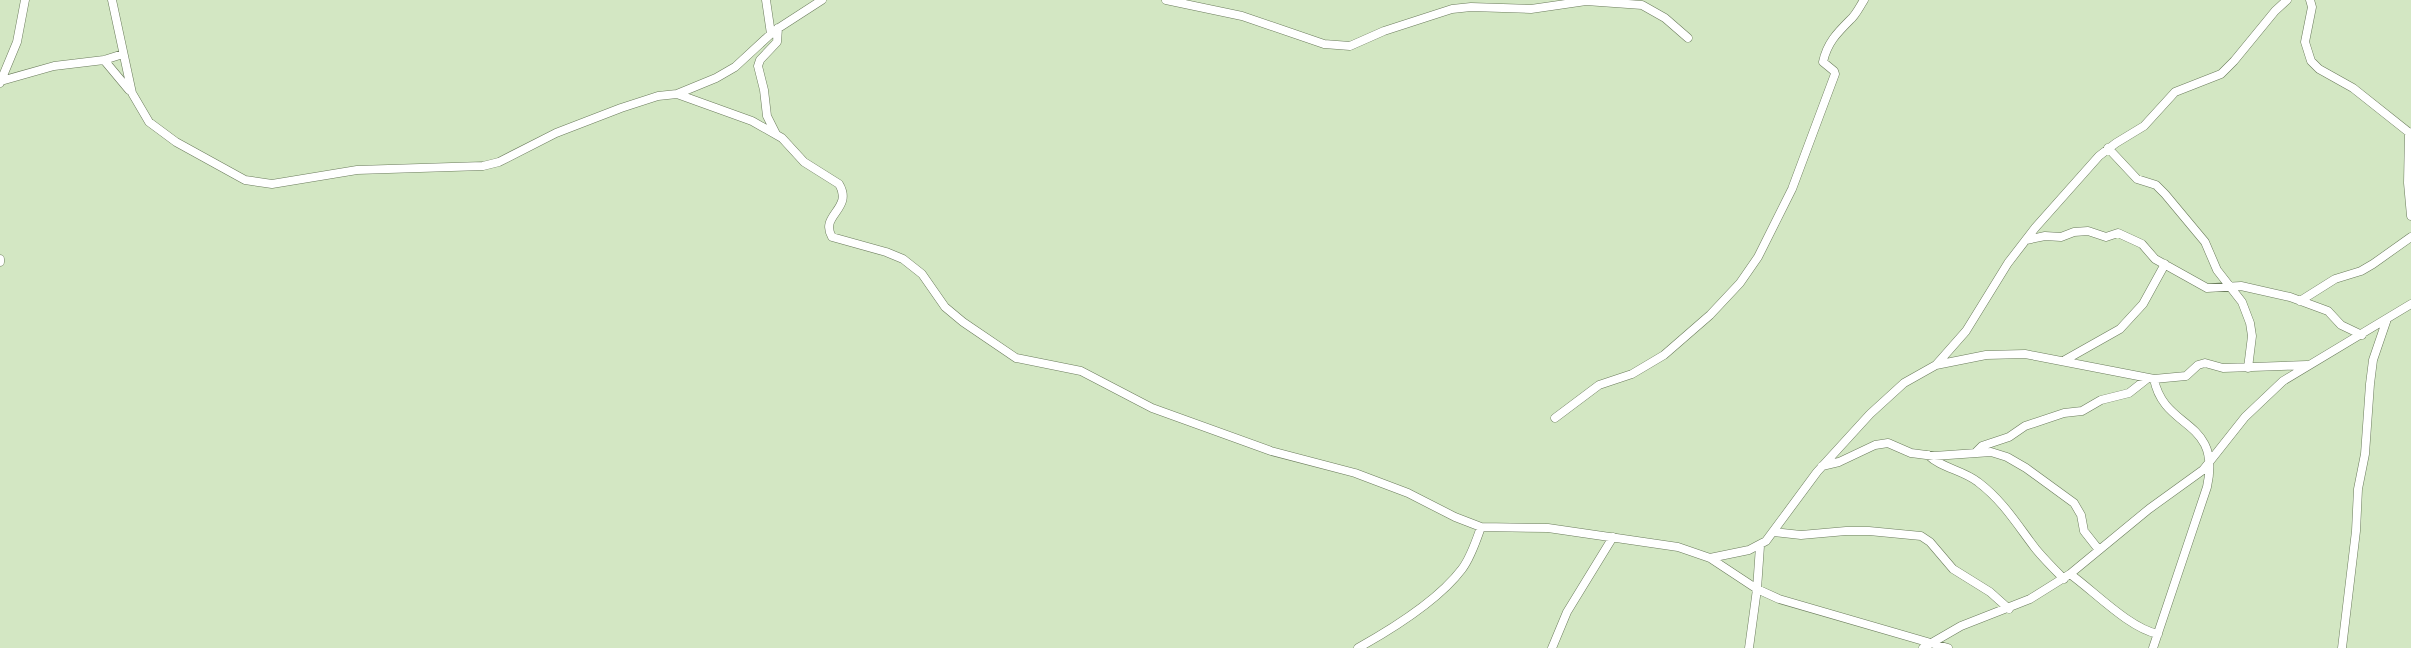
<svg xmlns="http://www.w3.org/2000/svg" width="2411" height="648" font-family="'Noto Serif',serif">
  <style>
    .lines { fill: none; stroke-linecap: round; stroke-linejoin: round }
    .street-casing { stroke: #6b7c5c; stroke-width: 9 }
    .street { stroke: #fff; stroke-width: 8 }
  </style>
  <rect width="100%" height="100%" fill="#d3e7c3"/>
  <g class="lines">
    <g class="street-casing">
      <path id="street" d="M 112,0 L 132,93 L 149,122 L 176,142 L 245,180 L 272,184 L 357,170 L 483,166 L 499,162 L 556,133 L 621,108 L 658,96 L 677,94 L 752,121 L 782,138 L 804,162 L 839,184 C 854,209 819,215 832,237 L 886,252 L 903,259 L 922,274 L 945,307 L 963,322 L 1016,358 L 1081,371 L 1152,408 L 1271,451 L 1355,473 L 1408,493 L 1455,517 L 1481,527 L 1548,528 L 1678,547 L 1710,558 L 1757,589 L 1779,599 L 1948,648
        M 766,0 L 771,34
        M 1166,0 L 1242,16 L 1324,44 L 1350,46 L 1384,31 L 1452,9 L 1471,7 L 1531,9 L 1586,1 L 1642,5 L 1665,18 L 1688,38
        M 2310,0 L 2312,7 L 2305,42 L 2311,61 L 2319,69 L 2353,88 L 2411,134
        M 104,60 L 129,90
        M 1,81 L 54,66 L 104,60 L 123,54
        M 0,83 L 17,42 L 25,0
        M 677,94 L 716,78 L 735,67 L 774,31 L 822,0
        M 2409,132 L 2408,183 L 2411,216
        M 776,134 L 767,116 L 764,90 L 758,66 L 760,60 L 777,42 L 778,28
        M 2108,148 L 2137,179 L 2156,185 L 2165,194 L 2205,242 L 2217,270 L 2242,302 L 2250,323 L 2252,336 L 2248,368
        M 2026,240 L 2045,236 L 2061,237 L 2074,232 L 2088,231 L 2106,237 L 2118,233 L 2142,244 L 2155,259 L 2207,288 L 2241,286 L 2290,297 L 2328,311 L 2341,325 L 2362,335
        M 0,259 L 0,262
        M 2300,301 L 2335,279 L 2361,271 L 2373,264 L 2411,237
        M 2065,360 L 2120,329 L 2143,304 L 2165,264
        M 1936,365 L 1966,331 L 2008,263 L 2035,228 L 2099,156 L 2116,143 L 2144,126 L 2175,92 L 2221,74 L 2234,61 L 2275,11 L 2287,0
        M 1555,418 L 1599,385 L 1632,374 L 1664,355 L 1710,315 L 1740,283 L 1758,257 L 1792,189 L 1835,74 L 1834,71 L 1823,62 C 1827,43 1837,33 1850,20 C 1856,15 1860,6 1864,0
        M 1976,452 L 1982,446 L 2009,437 L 2025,426 L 2064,413 L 2082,411 L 2101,400 L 2129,393 L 2148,378
        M 1928,455 C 1941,468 1963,470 1978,482 C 2003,501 2016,523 2035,548 C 2044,559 2054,569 2064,579
        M 1822,466 L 1839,462 L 1875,445 L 1888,443 L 1911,453 L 1934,456 L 1991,452 L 2007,457 L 2026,468 L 2074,503 L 2081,515 L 2084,531 L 2099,550
        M 1774,532 L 1801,535 L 1846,531 L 1869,531 L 1921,536 L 1930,542 L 1953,569 L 1990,592 L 2009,609
        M 1710,558 L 1749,550 L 1766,541 L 1817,472 L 1870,414 L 1904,383 L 1936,365 L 1986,355 L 2025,354 L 2154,379 L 2186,376 L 2198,365 L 2205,363 L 2223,368 L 2307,365
        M 2070,574 C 2095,592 2129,628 2158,634
        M 1358,648 C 1392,629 1438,601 1462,569 C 1471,557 1476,541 1481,527
        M 1552,648 L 1567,612 L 1613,537
        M 1749,648 L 1757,589 L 1760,546
        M 1923,648 L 1961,626 L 2030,599 L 2070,574 L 2149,509 L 2203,470 L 2245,417 L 2283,381 L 2411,304
        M 2153,648 L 2207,487 C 2222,418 2164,431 2154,379
        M 2342,648 L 2356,531 L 2358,489 L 2365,454 L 2370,384 L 2373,360 L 2387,319"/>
    </g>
    <use href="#street" class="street"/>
  </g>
</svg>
